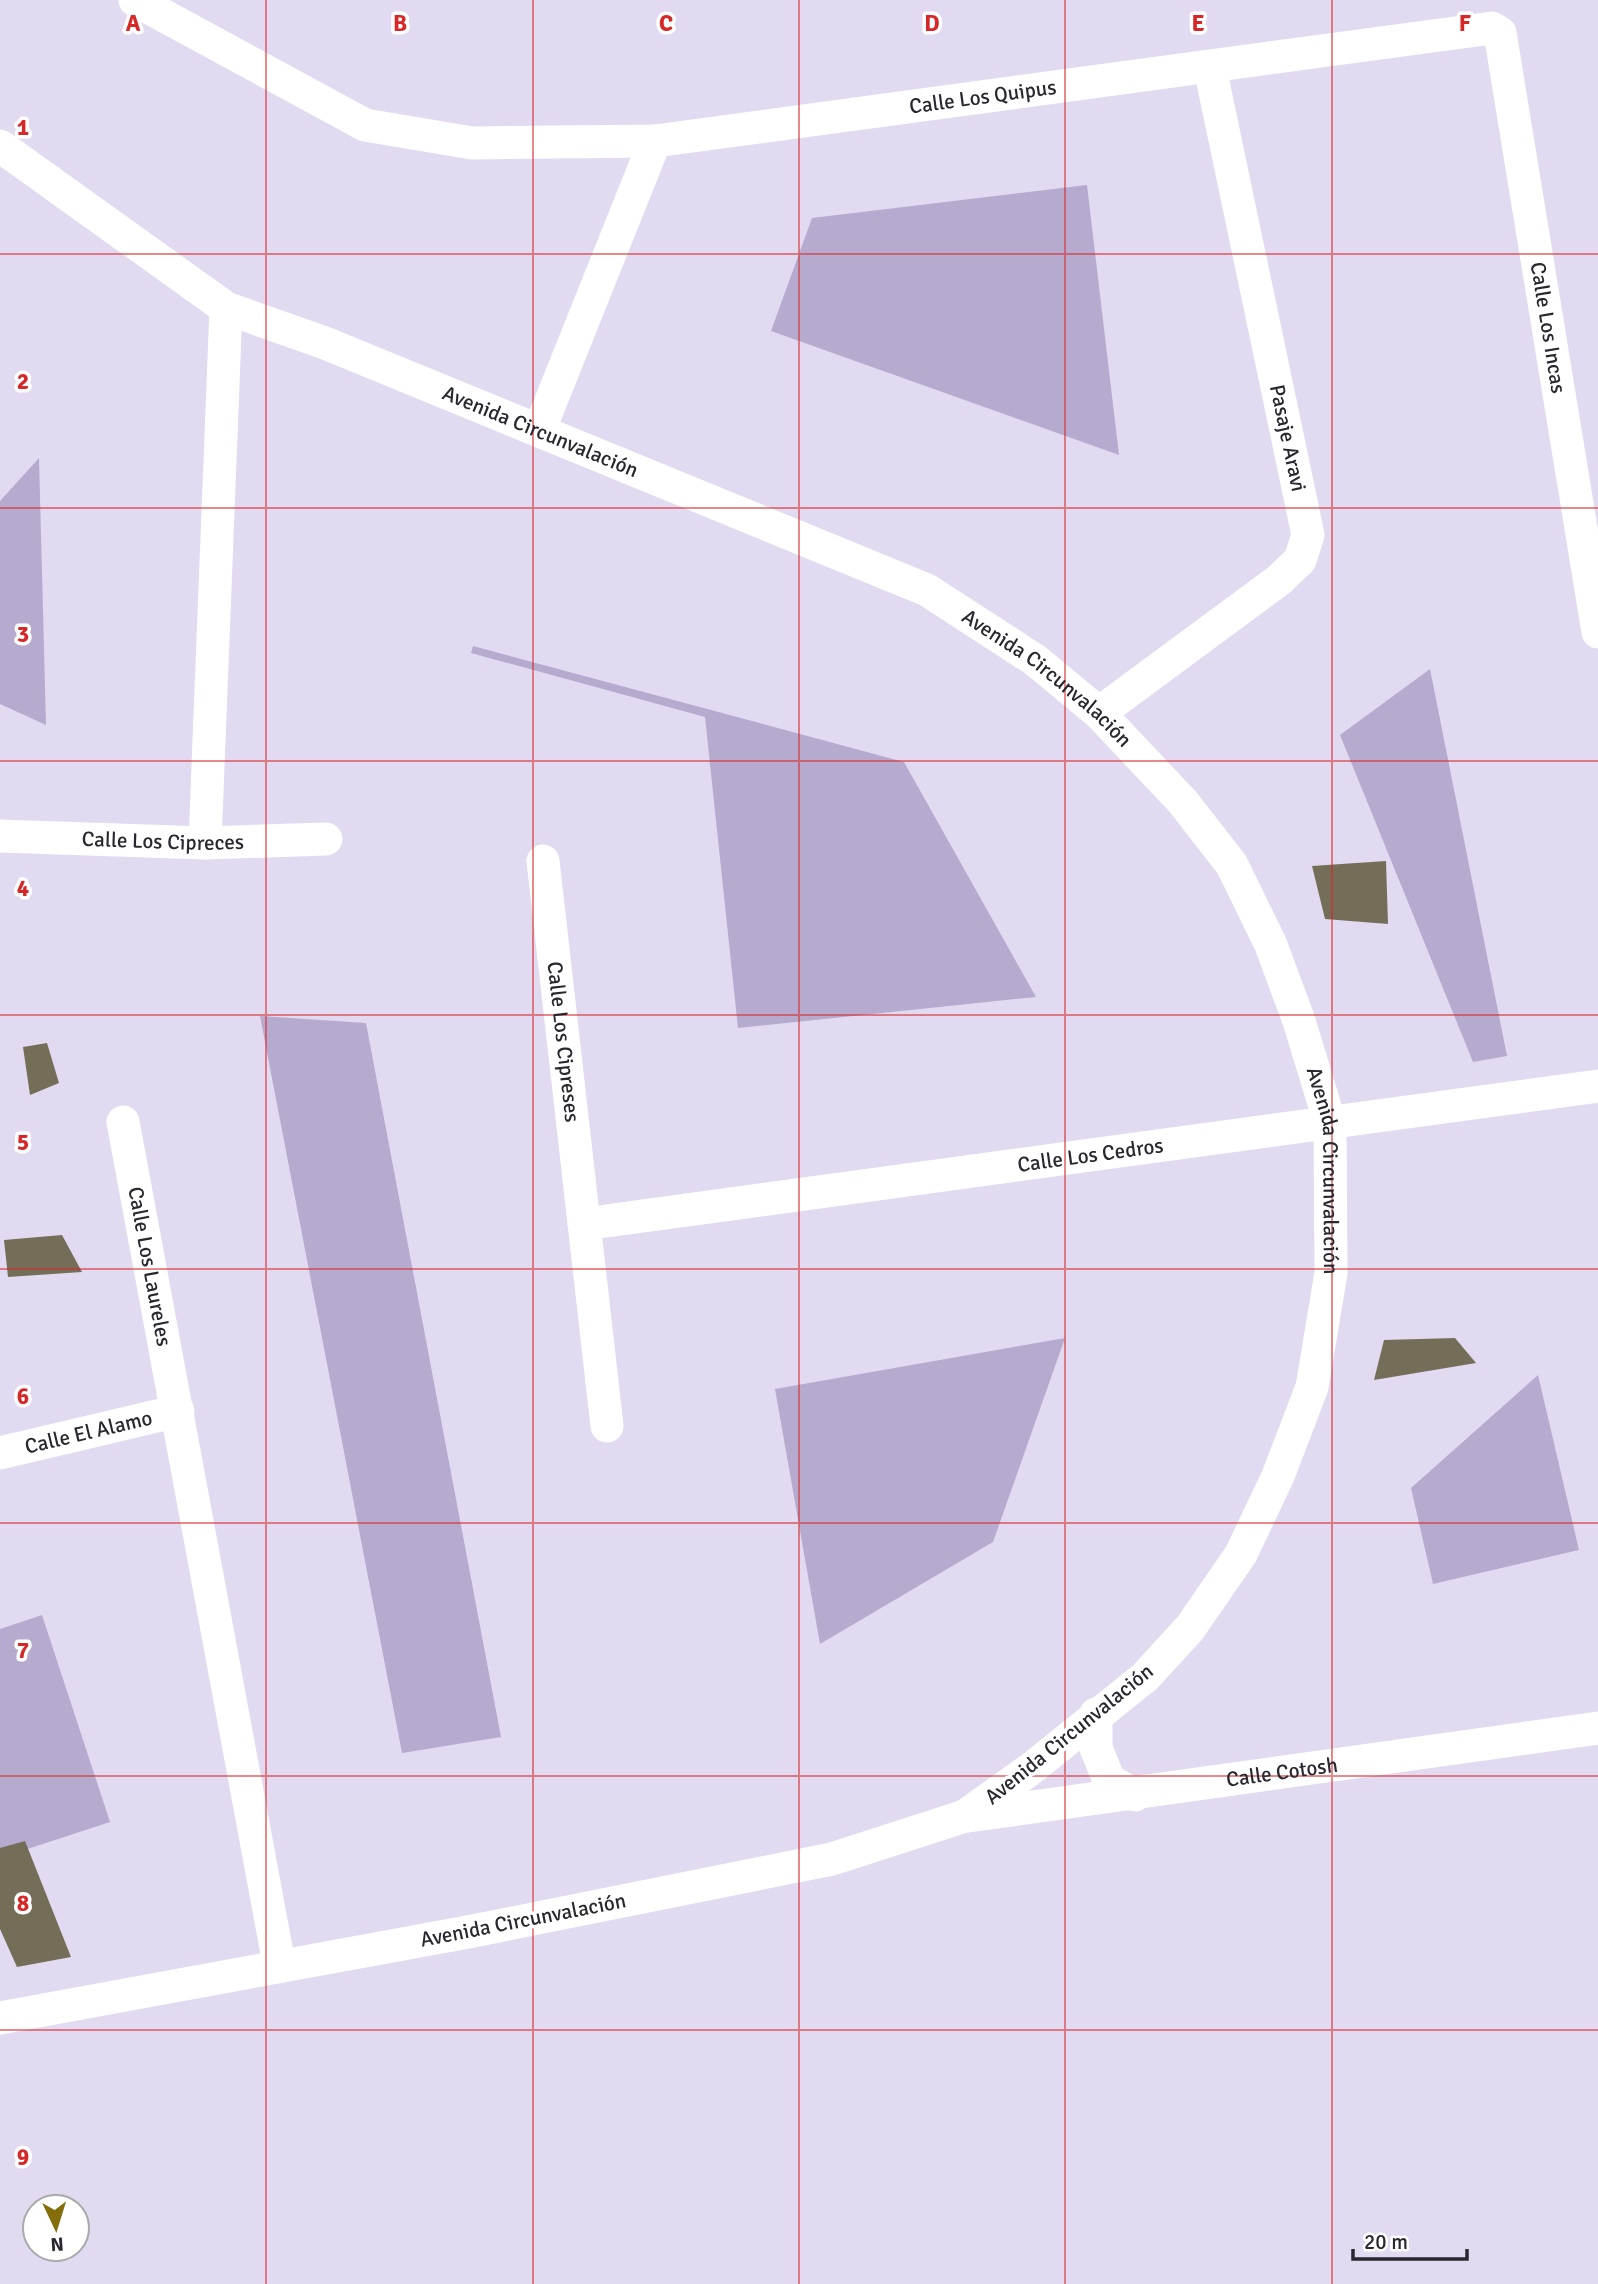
<svg xmlns="http://www.w3.org/2000/svg" width="1598" height="2284" font-family="Signika,sans-serif">
  <style>
    .green { fill: #b7aacf }
    .building { fill: #746e59 }
    .lines { fill: none; stroke-linecap: round; stroke-linejoin: round }
    .minor { stroke: #fff; stroke-width: 33 }
    .grid { fill: none; stroke: #d62828; stroke-width: 2; stroke-opacity: 0.55 }
    .labels { text-anchor: middle; dominant-baseline: central; stroke-width: 7; stroke-linejoin: round; paint-order: stroke }
    .street-label { font-size: 21px; fill: #2a2730; stroke: #fff }
    .grid-label { font-size: 23px; text-anchor: middle; font-weight: bold; fill: #d62828; stroke: #fff; stroke-width: 7; stroke-linejoin: round; paint-order: stroke }
  </style>
  <rect width="100%" height="100%" fill="#e2daf1"/>
  <path class="green" d="M 1087,185 L 1119,455 L 771,331 L 812,218 Z
    M 39,458 L 46,725 L 0,704 L 0,501 Z
    M 473,646 L 904,762 L 1036,997 L 738,1028 L 705,717 L 471,653 Z
    M 1430,669 L 1507,1056 L 1473,1062 L 1340,735 Z
    M 260,1016 L 366,1023 L 501,1737 L 402,1753 Z
    M 1065,1338 L 993,1542 L 820,1644 L 775,1389 Z
    M 1538,1375 L 1579,1550 L 1433,1584 L 1411,1488 Z
    M 42,1615 L 110,1822 L 0,1858 L 0,1629 Z"/>
  <path class="building" d="M 1386,861 L 1388,924 L 1325,919 L 1312,866 Z
    M 47,1043 L 59,1083 L 30,1095 L 23,1047 Z
    M 62,1235 L 82,1272 L 8,1277 L 4,1240 Z
    M 1455,1338 L 1476,1363 L 1374,1380 L 1384,1340 Z
    M 25,1841 L 71,1957 L 17,1967 L 0,1929 L 0,1848 Z"/>
  <g class="lines">
    <g class="minor">
      <path id="s1" d="M 135,0 L 365,125 L 472,143 L 655,141 L 1492,28 L 1500,33 L 1598,632"/>
      <path id="s2" d="M 0,146 L 226,308 L 325,343 L 927,590 L 1035,660 L 1099,713 L 1183,802 L 1232,865 L 1271,945 L 1299,1021 L 1330,1123 L 1331,1273 L 1312,1387 L 1278,1476 L 1241,1554 L 1190,1628 L 1145,1677 L 1032,1768 L 965,1816 L 832,1859 L 468,1932 L 0,2018"/>
      <path d="M 539,431 L 655,141"/>
      <path d="M 1099,713 L 1279,580 L 1300,560 L 1308,535 L 1210,68"/>
      <path id="s3" d="M 0,836 L 205,843 L 326,839"/>
      <path d="M 205,843 L 226,308"/>
      <path id="s4" d="M 543,861 L 607,1426"/>
      <path id="s5" d="M 123,1122 L 279,1964"/>
      <path id="s6" d="M 584,1224 L 1598,1086"/>
      <path id="s7" d="M 0,1453 L 178,1411"/>
      <path d="M 1096,1714 L 1096,1748 L 1109,1780 L 1135,1795"/>
      <path id="s8" d="M 968,1816 L 1598,1728"/>
    </g>
  </g>
  <path class="grid" d="M 266,0 L 266,2284M 533,0 L 533,2284M 799,0 L 799,2284M 1065,0 L 1065,2284M 1332,0 L 1332,2284M 0,254 L 1598,254M 0,508 L 1598,508M 0,761 L 1598,761M 0,1015 L 1598,1015M 0,1269 L 1598,1269M 0,1523 L 1598,1523M 0,1776 L 1598,1776M 0,2030 L 1598,2030"/>
  <g class="labels">
    <g class="street-label">
      <text stroke="none"><textPath href="#s1" startOffset="884">Calle Los Quipus</textPath></text>
      <text stroke="none"><textPath href="#s1" startOffset="1706">Calle Los Incas</textPath></text>
      <text stroke="none"><textPath href="#s2" startOffset="616">Avenida Circunvalación</textPath></text>
      <text transform="translate(1288 438) rotate(78)">Pasaje Aravi</text>
      <text stroke="none"><textPath href="#s2" startOffset="1183">Avenida Circunvalación</textPath></text>
      <text stroke="none"><textPath href="#s3" startOffset="163">Calle Los Cipreces</textPath></text>
      <text stroke="none"><textPath href="#s4" startOffset="182">Calle Los Cipreses</textPath></text>
      <text stroke="none"><textPath href="#s6" startOffset="511">Calle Los Cedros</textPath></text>
      <text stroke="none"><textPath href="#s2" startOffset="1771">Avenida Circunvalación</textPath></text>
      <text stroke="none"><textPath href="#s5" startOffset="147">Calle Los Laureles</textPath></text>
      <text stroke="none"><textPath href="#s7" startOffset="91">Calle El Alamo</textPath></text>
      <text transform="translate(1069 1734) rotate(-39)">Avenida Circunvalación</text>
      <text stroke="none"><textPath href="#s8" startOffset="317">Calle Cotosh</textPath></text>
      <text transform="translate(523 1920) rotate(-11)">Avenida Circunvalación</text>
    </g>
  </g>
  <g class="grid-label">
    <text x="133" y="31">A</text>
    <text x="400" y="31">B</text>
    <text x="666" y="31">C</text>
    <text x="932" y="31">D</text>
    <text x="1198" y="31">E</text>
    <text x="1465" y="31">F</text>
    <text x="23" y="135">1</text>
    <text x="23" y="389">2</text>
    <text x="23" y="642">3</text>
    <text x="23" y="896">4</text>
    <text x="23" y="1150">5</text>
    <text x="23" y="1404">6</text>
    <text x="23" y="1658">7</text>
    <text x="23" y="1911">8</text>
    <text x="23" y="2165">9</text>
  </g>
  <g transform="translate(56 2228) rotate(176)"><circle r="33" fill="#ffffff" stroke="#aaa9ac" stroke-width="2"/>
  <path d="M0-5L12 26L0 18L-12 26Z" fill="#846d0b"/>
  <text y="-10" font-size="19" font-weight="bold" text-anchor="middle" fill="#2a2730">N</text>
  </g>
  <path d="M1353 2249v10h114v-10" fill="none" stroke="#2a2730" stroke-width="3.5"/>
  <text x="1364" y="2249" font-size="21" fill="#2a2730" stroke="#ffffff" stroke-width="5" paint-order="stroke">20 m</text>
</svg>
